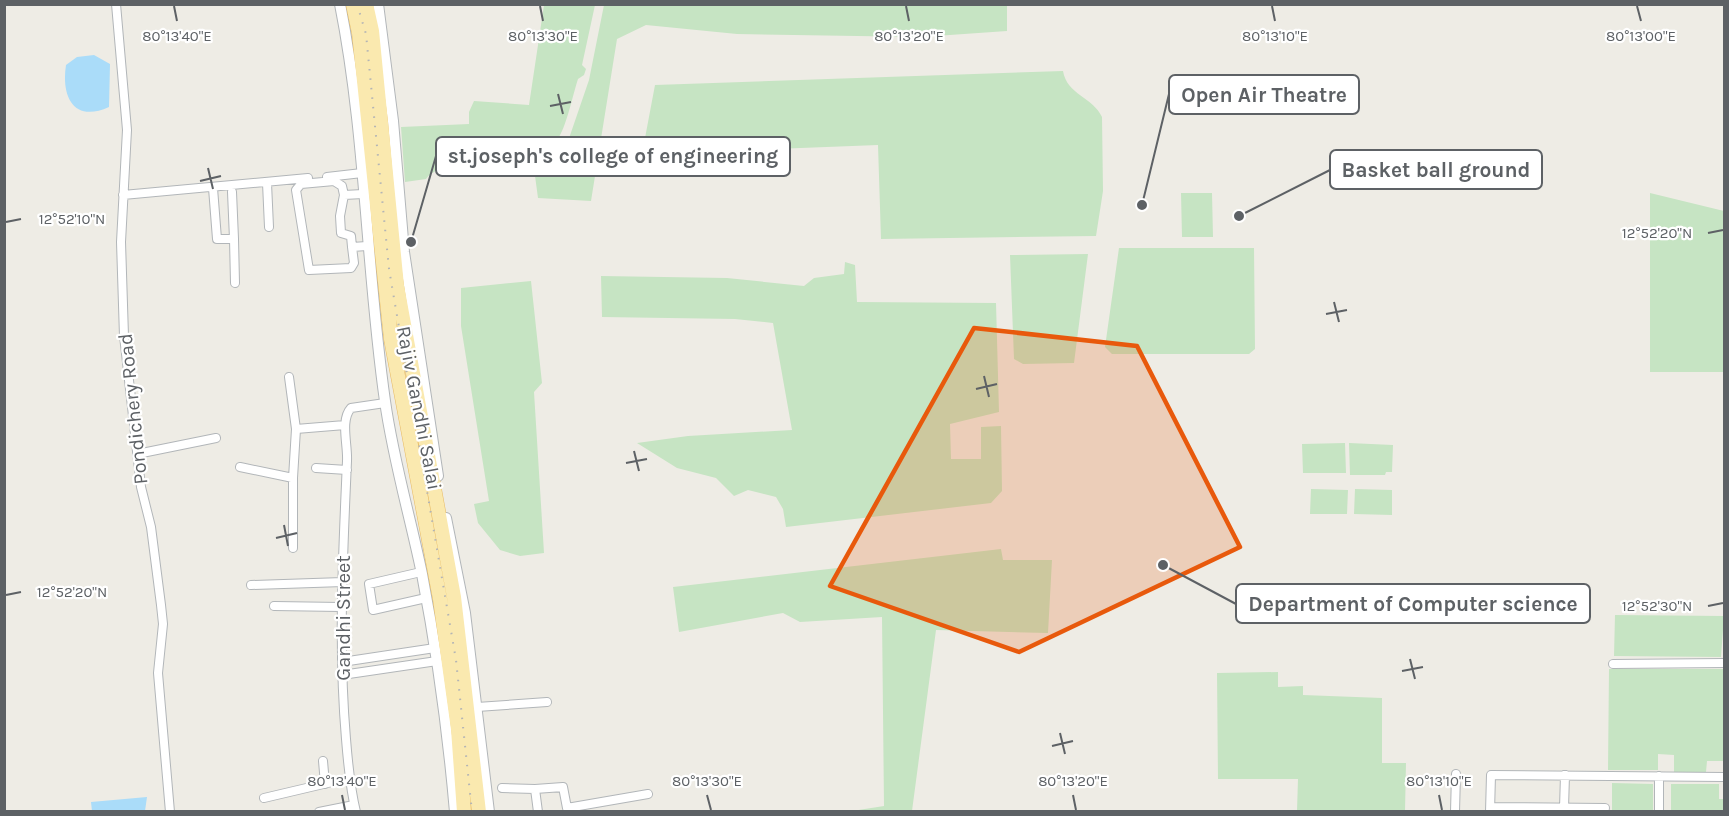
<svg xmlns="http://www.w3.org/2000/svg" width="1729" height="816" font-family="Karla,sans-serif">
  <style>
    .green { fill: #c6e4c3 }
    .water { fill: #aadcf9 }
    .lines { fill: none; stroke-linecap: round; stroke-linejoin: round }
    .minor-casing { stroke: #b2b6b9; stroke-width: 10 }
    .tertiary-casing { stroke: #b2b6b9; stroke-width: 12 }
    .primary-casing { stroke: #e8bb65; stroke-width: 15 }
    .minor { stroke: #fff; stroke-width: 8 }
    .tertiary { stroke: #fff; stroke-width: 10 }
    .primary { stroke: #fae9af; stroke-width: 14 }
    .rail { stroke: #b3b4b5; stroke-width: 2; stroke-dasharray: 1.5 8; stroke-linecap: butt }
    .marked { fill: #e8590c; fill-opacity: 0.2; stroke: #e8590c; stroke-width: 4.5; stroke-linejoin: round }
    .ticks { fill: none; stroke: #5d6165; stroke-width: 2 }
    .labels { text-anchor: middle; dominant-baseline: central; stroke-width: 4.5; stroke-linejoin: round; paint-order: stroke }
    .street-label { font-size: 20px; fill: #5d6165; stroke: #fff }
    .ticks-label { font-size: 15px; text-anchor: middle; fill: #5d6165; stroke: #fff; stroke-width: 4.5; stroke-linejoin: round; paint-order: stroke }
    .leader { fill: none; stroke: #5d6165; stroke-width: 2 }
    .callout-dot { fill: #5d6165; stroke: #fff; stroke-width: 2 }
    .callout { fill: #fff; stroke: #5d6165; stroke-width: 2 }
    .callout-label { font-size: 21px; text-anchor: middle; font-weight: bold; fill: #5d6165 }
  </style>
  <rect width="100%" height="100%" fill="#eeece5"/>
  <path class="green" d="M 544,5 L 595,5 L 582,65 L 586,69 L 584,75 L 578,79 C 573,94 566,129 557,140 C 534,168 445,153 426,179 L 405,182 L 401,127 L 469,124 L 469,112 L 474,101 L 529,105 Z
    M 604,5 L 1007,5 L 1007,31 L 921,37 L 737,34 L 646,25 L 617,39 L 591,201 L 538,198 L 533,161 L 565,150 L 589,80 Z
    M 1063,71 C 1067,95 1093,97 1102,117 L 1103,191 L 1096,236 L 881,239 L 878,145 L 642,154 L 655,85 Z
    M 1181,193 L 1212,193 L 1213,237 L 1182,237 Z
    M 1650,193 L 1724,211 L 1724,372 L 1650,372 Z
    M 1119,248 L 1254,248 L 1255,349 L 1249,354 L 1112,354 L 1105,347 Z
    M 1088,254 L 1074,363 L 1023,364 L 1014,359 L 1010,255 Z
    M 845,262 L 855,265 L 857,302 L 996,303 L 999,412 L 950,424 L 951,459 L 981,459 L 981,427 L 1001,426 L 1002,491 L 991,503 L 786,527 L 783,509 L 776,497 L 748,490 L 734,496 L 716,478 L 677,468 L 637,443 L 688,436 L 792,430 L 773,323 L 735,319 L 602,317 L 601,276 L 727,278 L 804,286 L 814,278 L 844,274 Z
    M 531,281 L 542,383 L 534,392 L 544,553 L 520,556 L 500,550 L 478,523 L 474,504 L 489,501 L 461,326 L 461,288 Z
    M 1345,443 L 1346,473 L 1303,473 L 1302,444 Z
    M 1349,443 L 1393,445 L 1392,472 L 1386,472 L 1385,475 L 1350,475 Z
    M 1311,489 L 1348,490 L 1347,514 L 1310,514 Z
    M 1355,489 L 1392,490 L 1392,515 L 1354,514 Z
    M 1001,549 L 1003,560 L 1052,560 L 1048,633 L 936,630 L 912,811 L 852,811 L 884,806 L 882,617 L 800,622 L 783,613 L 679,632 L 673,587 Z
    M 1615,615 L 1724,616 L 1721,657 L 1614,656 Z
    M 1609,669 L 1724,669 L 1724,761 L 1707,761 L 1706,772 L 1674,772 L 1674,755 L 1658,754 L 1658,770 L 1608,770 Z
    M 1278,672 L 1278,687 L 1303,686 L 1303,695 L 1382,698 L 1382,763 L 1406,763 L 1405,811 L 1297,811 L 1298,779 L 1218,779 L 1217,673 Z
    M 1612,783 L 1653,784 L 1653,811 L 1612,811 Z
    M 1671,784 L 1719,784 L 1719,799 L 1724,799 L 1724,811 L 1671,811 Z"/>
  <path class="water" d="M 94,55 L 110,64 L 109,107 C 74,123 61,97 66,65 L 77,57 Z
    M 147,797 L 145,811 L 92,811 L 91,802 Z"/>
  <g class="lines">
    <g class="minor-casing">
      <path id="minor" d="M 116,4 L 127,130 L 121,242 L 124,336 L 141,487 L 151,527 L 161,605 L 163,624 L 158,673 L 170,812
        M 327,177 L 362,173
        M 267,183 L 269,227
        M 213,188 L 217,239 L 234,239 L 235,283
        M 232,192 L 234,239
        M 363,194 L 344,195 L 342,186 L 334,181 L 301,184 L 296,190 L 309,270 L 351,268 L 354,263 L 352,247 L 367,246
        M 123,195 L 308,178
        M 344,195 L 340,216 L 341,233 L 351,236 L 352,247
        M 289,377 L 296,429 L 293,478 L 293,548
        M 296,429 L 345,425
        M 137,454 L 216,438
        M 240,467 L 293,478
        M 316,468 L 347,470
        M 421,572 L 369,584 L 373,610 L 426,598
        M 251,585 L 343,582
        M 274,606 L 341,607
        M 342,662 L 435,648
        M 1613,664 L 1724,663
        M 342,675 L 437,661
        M 477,707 L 547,702
        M 323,761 L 325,784
        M 502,788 L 535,789 L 538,812
        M 535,789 L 563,787 L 567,808 L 648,794
        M 264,798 L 349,778
        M 1491,807 L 1605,808
        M 1564,808 L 1565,775
        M 319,812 L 354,805
        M 356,812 C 350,788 348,764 346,739 C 338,646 343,553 347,461 C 348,445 340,420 351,408 L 385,403
        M 1455,812 L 1456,774
        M 1490,812 L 1491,775 L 1724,777
        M 1659,812 L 1659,776"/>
    </g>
    <g class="tertiary-casing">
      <path id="tertiary" d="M 340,4 C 366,135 366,269 385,401 C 393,459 410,516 422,574 C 437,652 448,732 455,812
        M 378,4 L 393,121 L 404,252 L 438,476
        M 446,518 L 465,613 L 489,812"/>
    </g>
    <g class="primary-casing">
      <path id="primary" d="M 353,4 L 359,33 L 391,339 L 440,599 L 458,729 L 464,812
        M 366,4 L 372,31 L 397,286 L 454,597 L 479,812"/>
    </g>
    <use href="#minor" class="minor"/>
    <use href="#tertiary" class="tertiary"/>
    <use href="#primary" class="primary"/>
    <path class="rail" d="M 357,4 L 366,34 L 389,269 L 456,660 L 472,812"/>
  </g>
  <path class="marked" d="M 974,328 L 1137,346 L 1240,547 L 1019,652 L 830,586 Z"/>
  <path class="ticks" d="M 174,6 L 177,21M 540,6 L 543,21M 906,6 L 909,21M 1272,6 L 1275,21M 1637,6 L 1641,21M 558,94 L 563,114M 550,106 L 571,102M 208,168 L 213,189M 200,181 L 221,176M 6,222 L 21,219M 1708,233 L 1723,230M 1334,302 L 1339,322M 1326,314 L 1347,310M 984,376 L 989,397M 976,389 L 997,384M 634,451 L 639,471M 626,463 L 647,459M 284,525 L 288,546M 276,538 L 297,533M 6,595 L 21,592M 1708,606 L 1723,603M 1410,659 L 1415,679M 1402,671 L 1423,667M 1060,733 L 1065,754M 1052,746 L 1073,741M 342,795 L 345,810M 707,795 L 711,810M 1073,795 L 1076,810M 1439,795 L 1442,810"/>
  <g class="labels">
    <g class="street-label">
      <text transform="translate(419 408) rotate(79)">Rajiv Gandhi Salai</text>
      <text transform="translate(133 409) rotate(-96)">Pondichery Road</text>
      <text transform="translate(343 618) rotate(-90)">Gandhi Street</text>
    </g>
  </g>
  <g class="ticks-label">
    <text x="177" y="41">80°13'40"E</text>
    <text x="543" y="41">80°13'30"E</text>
    <text x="909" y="41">80°13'20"E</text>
    <text x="1275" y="41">80°13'10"E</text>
    <text x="1641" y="41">80°13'00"E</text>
    <text x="72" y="224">12°52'10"N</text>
    <text x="1657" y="238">12°52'20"N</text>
    <text x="72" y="597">12°52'20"N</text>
    <text x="1657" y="611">12°52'30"N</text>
    <text x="342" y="786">80°13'40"E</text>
    <text x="707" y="786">80°13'30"E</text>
    <text x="1073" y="786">80°13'20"E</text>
    <text x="1439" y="786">80°13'10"E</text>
  </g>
  <path class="leader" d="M1142 205L1169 94M411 242L436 156M1239 216L1330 170M1163 565L1236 604"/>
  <g class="callout-dot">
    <circle cx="1142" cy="205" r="6"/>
    <circle cx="411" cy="242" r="6"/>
    <circle cx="1239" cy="216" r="6"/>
    <circle cx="1163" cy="565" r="6"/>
  </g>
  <g class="callout">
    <rect x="1169" y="75" width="190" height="39" rx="6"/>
    <rect x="436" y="137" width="354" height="39" rx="6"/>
    <rect x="1330" y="150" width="212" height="39" rx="6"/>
    <rect x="1236" y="584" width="354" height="39" rx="6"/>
  </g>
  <g class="callout-label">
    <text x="1264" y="102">Open Air Theatre</text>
    <text x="613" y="163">st.joseph's college of engineering</text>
    <text x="1436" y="177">Basket ball ground</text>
    <text x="1413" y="611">Department of Computer science</text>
  </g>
  <rect width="1729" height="816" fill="none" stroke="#5d6165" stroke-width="12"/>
</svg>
